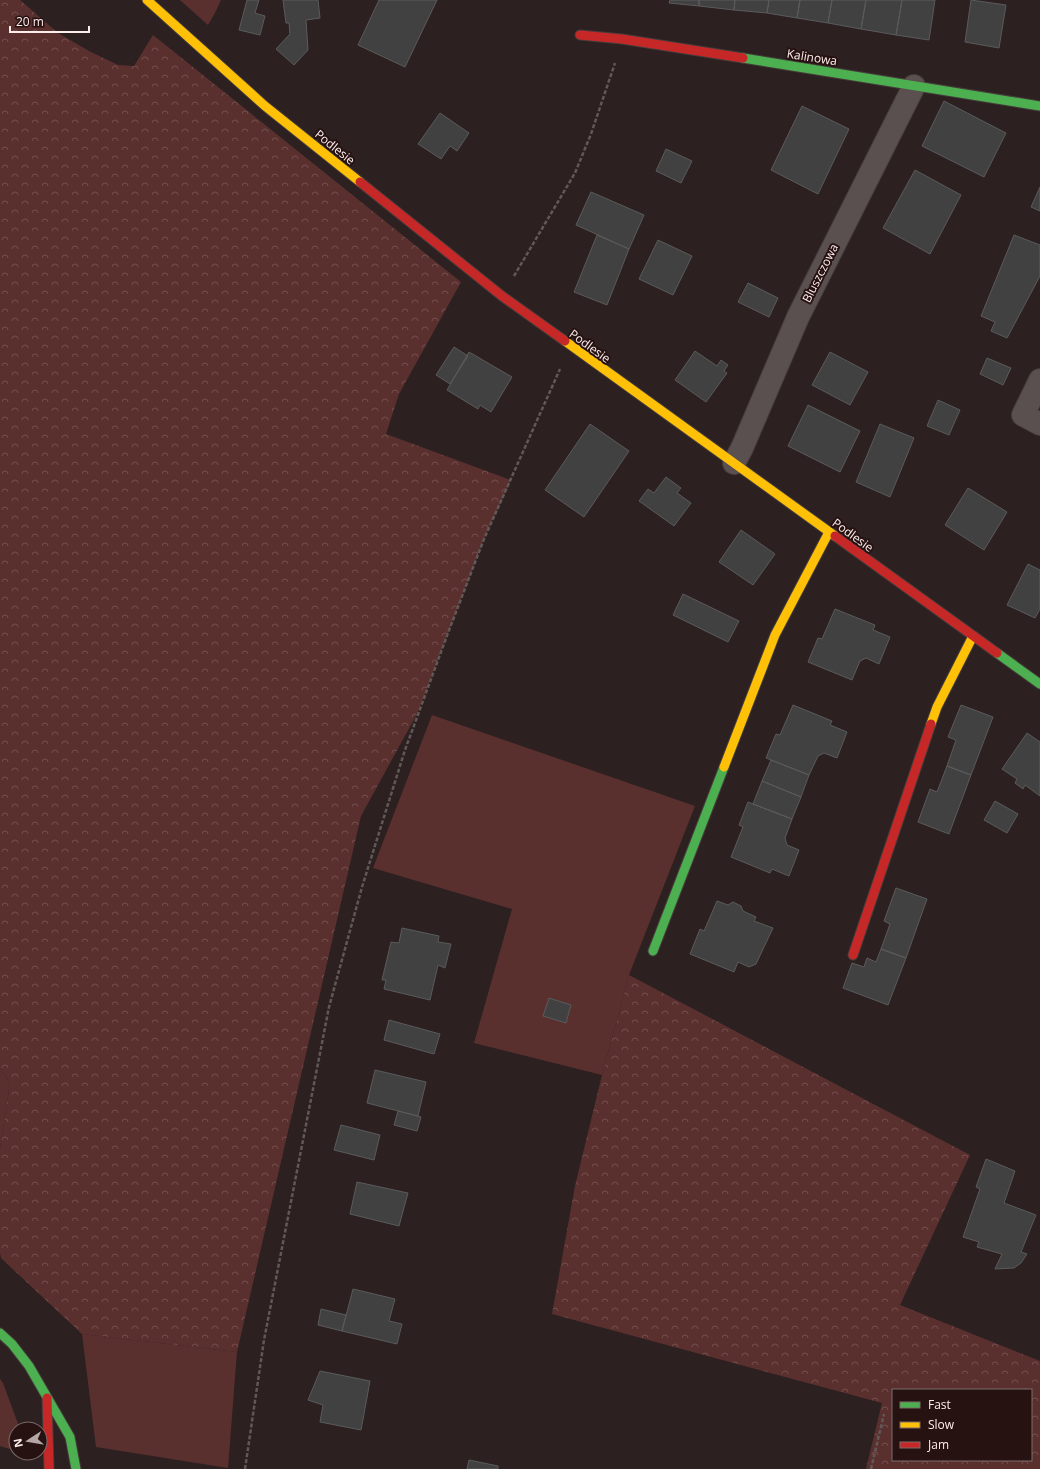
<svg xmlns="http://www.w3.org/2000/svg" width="1040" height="1469" font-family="'Open Sans',sans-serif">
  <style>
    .green { fill: #5a302f }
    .forest { fill: url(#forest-crowns); fill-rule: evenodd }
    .building { fill: #424142; stroke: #5b5b5c }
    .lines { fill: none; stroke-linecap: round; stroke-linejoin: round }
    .street-casing { stroke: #463c3c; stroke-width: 24 }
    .fast-casing { stroke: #463c3c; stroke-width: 11 }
    .slow-casing { stroke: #463c3c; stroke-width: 11 }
    .jam-casing { stroke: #463c3c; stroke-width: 11 }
    .path { stroke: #615858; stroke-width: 2.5; stroke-dasharray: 4 2; stroke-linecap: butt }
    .street { stroke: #5a5050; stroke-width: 22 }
    .fast { stroke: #4caf50; stroke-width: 9 }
    .slow { stroke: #ffc107; stroke-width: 9 }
    .jam { stroke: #c62828; stroke-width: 9 }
    .labels { text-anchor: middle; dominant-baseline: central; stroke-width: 4; stroke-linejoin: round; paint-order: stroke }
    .street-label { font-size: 12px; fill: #fdeeed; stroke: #271212 }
  </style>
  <defs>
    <pattern id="forest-crowns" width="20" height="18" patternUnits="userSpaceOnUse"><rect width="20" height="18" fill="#5a302f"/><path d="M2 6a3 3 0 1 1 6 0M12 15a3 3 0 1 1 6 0" fill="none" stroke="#734e4d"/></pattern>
  </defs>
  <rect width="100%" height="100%" fill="#2c2020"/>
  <path class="green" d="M 180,0 L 221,0 L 215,13 L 208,25 Z
    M 432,715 L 695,806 L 629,975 L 602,1075 L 474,1043 L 512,909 L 373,868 Z
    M 0,1069 L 10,1083 L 0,1149 Z
    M 82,1334 L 237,1352 L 228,1468 L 96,1447 Z
    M 0,1379 L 3,1383 L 20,1429 L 16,1429 L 16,1451 L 0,1446 Z"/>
  <path class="forest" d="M 0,0 L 20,0 L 58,33 L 89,51 L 118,65 L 134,66 L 153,35 L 461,282 L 399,394 L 386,434 L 511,480 L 484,539 L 418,712 L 361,816 L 237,1352 L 82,1334 L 1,1258 L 0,1253 L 0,1149 L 10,1083 L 0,1069 Z
    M 629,975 L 970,1155 L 900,1305 L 1040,1361 L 1040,1469 L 866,1469 L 882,1403 L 552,1314 L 575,1186 L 602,1075 ZM 893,1390 L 1031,1390 L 1031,1460 L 893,1460 Z"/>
  <path class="building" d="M 247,0 L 259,0 L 255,13 L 265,16 L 260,35 L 239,30 Z
    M 283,0 L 318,0 L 320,18 L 306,20 L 308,50 L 294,65 L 276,49 L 290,34 L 289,23 L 286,23 Z
    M 379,0 L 437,0 L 405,67 L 358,45 Z
    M 670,0 L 699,0 L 699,6 L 669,3 Z
    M 699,0 L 735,0 L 734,10 L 699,6 Z
    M 735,0 L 769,0 L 767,13 L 734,10 Z
    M 769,0 L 800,0 L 797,18 L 767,13 Z
    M 800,0 L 832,0 L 828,23 L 797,18 Z
    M 832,0 L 866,0 L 861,29 L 828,23 Z
    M 866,0 L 902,0 L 896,35 L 861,29 Z
    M 902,0 L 935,0 L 929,40 L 896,35 Z
    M 971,0 L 1006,5 L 999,48 L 965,42 Z
    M 944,101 L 1006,133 L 984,177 L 922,146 Z
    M 802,106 L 849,129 L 818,194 L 771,170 Z
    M 440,113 L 469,133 L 457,151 L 450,146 L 441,159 L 418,144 Z
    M 666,149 L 692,161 L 681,183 L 656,171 Z
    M 915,170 L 961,195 L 930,254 L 883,228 Z
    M 1040,187 L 1040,211 L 1031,207 Z
    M 591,192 L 644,215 L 629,249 L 576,225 Z
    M 597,235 L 629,249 L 607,305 L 574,292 Z
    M 1014,235 L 1040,245 L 1040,276 L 1007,338 L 991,331 L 995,322 L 981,316 Z
    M 658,240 L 692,256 L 673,295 L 639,279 Z
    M 748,283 L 778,298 L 769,317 L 738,302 Z
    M 454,347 L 468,356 L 450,384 L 436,375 Z
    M 695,351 L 717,366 L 721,360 L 728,365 L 724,371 L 727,373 L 706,402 L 675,380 Z
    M 469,352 L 512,377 L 491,412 L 480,405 L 478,409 L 447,390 Z
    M 830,352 L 868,372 L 850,405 L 812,385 Z
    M 987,358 L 1011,368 L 1003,385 L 980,374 Z
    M 938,400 L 960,410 L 949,435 L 927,426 Z
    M 808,405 L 860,431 L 840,472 L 788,446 Z
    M 590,424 L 629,451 L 584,517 L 545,490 Z
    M 880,424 L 914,438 L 890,497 L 856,482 Z
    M 666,477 L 681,488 L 677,493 L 691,503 L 674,526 L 639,501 L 648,489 L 654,493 Z
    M 968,488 L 1007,512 L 984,550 L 945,525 Z
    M 741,530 L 775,554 L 753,585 L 719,562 Z
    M 1028,564 L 1040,570 L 1040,609 L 1035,618 L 1007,605 Z
    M 683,594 L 739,621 L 728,642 L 673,615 Z
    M 835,609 L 875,625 L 873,630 L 890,637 L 879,664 L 866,658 L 860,661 L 852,680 L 808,662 L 818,638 L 822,639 Z
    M 793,705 L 832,721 L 830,725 L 847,732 L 837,758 L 824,753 L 818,756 L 809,775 L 766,758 L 776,734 L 780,735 Z
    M 961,705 L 993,717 L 971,775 L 947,766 L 956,740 L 948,737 Z
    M 1027,733 L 1040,742 L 1040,796 L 1025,785 L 1023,789 L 1015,783 L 1017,779 L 1002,769 Z
    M 771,760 L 809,775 L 801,797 L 762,781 Z
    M 947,766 L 971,775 L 949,834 L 918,822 L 930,789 L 937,792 Z
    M 762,781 L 801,797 L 792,819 L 753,804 Z
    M 995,801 L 1018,814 L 1007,833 L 984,820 Z
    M 748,802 L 792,819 L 785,838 L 787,845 L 799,850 L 789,876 L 772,869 L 770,873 L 731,857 L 743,827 L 739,825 Z
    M 896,888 L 927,899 L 906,958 L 881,949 L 890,924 L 884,921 Z
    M 717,901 L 728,905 L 733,902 L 741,906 L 743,911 L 756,917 L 754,921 L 773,928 L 756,964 L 749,967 L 738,962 L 734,972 L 690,954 L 700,929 L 704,931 Z
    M 402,928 L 439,936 L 438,942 L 451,944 L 445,968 L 438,965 L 430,1000 L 384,989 L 386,980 L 382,980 L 391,942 L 399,943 Z
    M 881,949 L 906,958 L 888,1005 L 843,988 L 852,963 L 864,967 L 867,958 L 876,962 Z
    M 549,998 L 571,1005 L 566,1023 L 543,1016 Z
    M 389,1020 L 440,1034 L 434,1054 L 384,1040 Z
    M 375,1070 L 426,1082 L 418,1116 L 367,1103 Z
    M 398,1111 L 421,1117 L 417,1131 L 394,1125 Z
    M 341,1125 L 380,1135 L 374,1160 L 334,1150 Z
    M 986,1159 L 1015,1171 L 1004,1203 L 1036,1215 L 1021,1252 L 1027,1254 L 1021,1263 L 1014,1268 L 995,1269 L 1002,1254 L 977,1247 L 979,1242 L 963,1237 L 980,1189 L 976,1187 Z
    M 357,1182 L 408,1193 L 399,1226 L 350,1214 Z
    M 353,1289 L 395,1299 L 389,1321 L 402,1324 L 397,1344 L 342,1331 Z
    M 321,1309 L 346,1315 L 342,1331 L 318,1325 Z
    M 320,1371 L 370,1381 L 361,1430 L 320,1422 L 323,1405 L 308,1400 Z
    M 469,1460 L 498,1466 L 498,1469 L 467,1469 Z"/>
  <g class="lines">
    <g class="street-casing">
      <path id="street" d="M 1040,380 L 1023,415 L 1040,424
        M 734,463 L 742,448 L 798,317 L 914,86"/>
    </g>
    <g class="fast-casing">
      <path id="fast" d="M 743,58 L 1040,106
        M 997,653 L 1040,684
        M 653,951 L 724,767
        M 0,1333 L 12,1344 L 29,1366 L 70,1437 L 76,1469"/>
    </g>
    <g class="slow-casing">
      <path id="slow" d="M 147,0 L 265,106 L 360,182
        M 565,341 L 835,536
        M 931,724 L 937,707 L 973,636
        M 724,767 L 775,635 L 829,532"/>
    </g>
    <g class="jam-casing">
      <path id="jam" d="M 580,35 L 622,39 L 743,58
        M 360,182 L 502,296 L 565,341
        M 835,536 L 997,653
        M 853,955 L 931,724
        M 47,1398 L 49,1469"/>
    </g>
    <path class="path" d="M 514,276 L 575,173 L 591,134 L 615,63
      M 245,1469 L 264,1340 L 329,1007 L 362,887 L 405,750 L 448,633 L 484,539 L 560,369
      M 871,1469 L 884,1414"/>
    <use href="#street" class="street"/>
    <use href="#fast" class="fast"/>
    <use href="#slow" class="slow"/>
    <use href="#jam" class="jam"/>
  </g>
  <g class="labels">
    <g class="street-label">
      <text transform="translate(812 57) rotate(9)">Kalinowa</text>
      <text transform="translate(335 147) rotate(39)">Podlesie</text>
      <text transform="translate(820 273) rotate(-63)">Bluszczowa</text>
      <text transform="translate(590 346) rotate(36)">Podlesie</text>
      <text transform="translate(853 535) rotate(36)">Podlesie</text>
    </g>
  </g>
  <rect x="892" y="1389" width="140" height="72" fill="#271212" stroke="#7d6a6a"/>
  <rect x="900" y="1402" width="20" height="6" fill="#4caf50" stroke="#7d6a6a"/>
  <text x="928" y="1409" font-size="12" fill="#fdeeed">Fast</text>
  <rect x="900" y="1422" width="20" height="6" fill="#ffc107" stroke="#7d6a6a"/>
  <text x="928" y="1429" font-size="12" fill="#fdeeed">Slow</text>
  <rect x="900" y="1442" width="20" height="6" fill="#c62828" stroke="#7d6a6a"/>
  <text x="928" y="1449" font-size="12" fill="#fdeeed">Jam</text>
  <g transform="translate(28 1441) rotate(258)"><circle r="19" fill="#271212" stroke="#7d6a6a"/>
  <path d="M0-3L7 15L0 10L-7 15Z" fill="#b4a6a5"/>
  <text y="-6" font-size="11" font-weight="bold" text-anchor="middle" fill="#fdeeed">N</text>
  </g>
  <path d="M10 26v6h79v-6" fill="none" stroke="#fdeeed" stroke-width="2"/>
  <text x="16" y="26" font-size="12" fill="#fdeeed" stroke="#271212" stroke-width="3" paint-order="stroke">20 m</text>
</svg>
